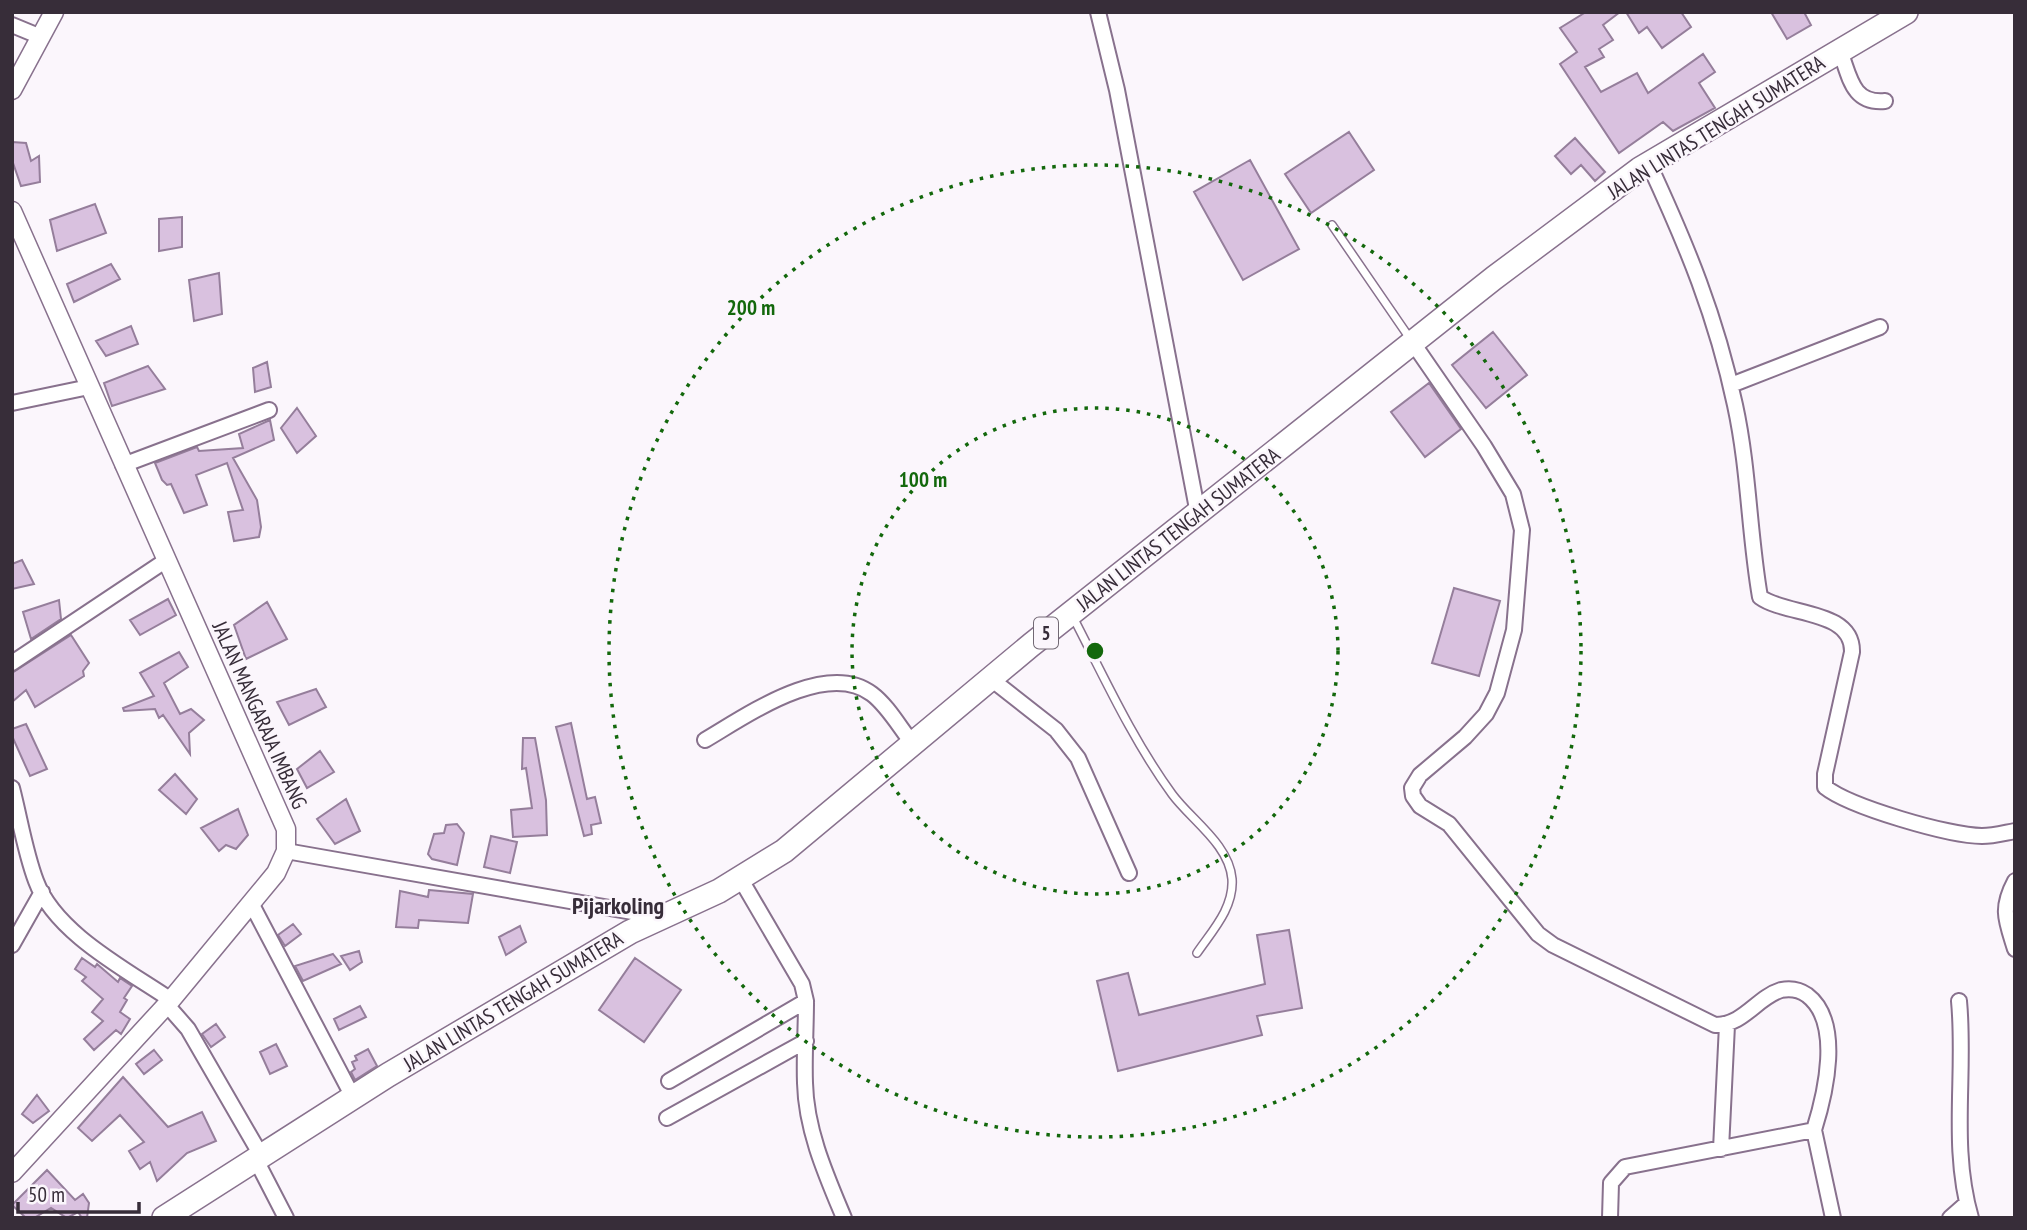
<svg xmlns="http://www.w3.org/2000/svg" width="2027" height="1230" font-family="'PT Sans Narrow',sans-serif">
  <style>
    .building { fill: #d9c1df; stroke: #957e9b; stroke-width: 2 }
    .lines { fill: none; stroke-linecap: round; stroke-linejoin: round }
    .service-casing { stroke: #88718d; stroke-width: 10 }
    .minor-casing { stroke: #88718d; stroke-width: 18 }
    .tertiary-casing { stroke: #88718d; stroke-width: 21 }
    .trunk-casing { stroke: #88718d; stroke-width: 26 }
    .service { stroke: #fff; stroke-width: 7 }
    .minor { stroke: #fff; stroke-width: 14 }
    .tertiary { stroke: #fff; stroke-width: 18 }
    .trunk { stroke: #fff; stroke-width: 23 }
    .ring { fill: none; stroke: #13680c; stroke-width: 3.5; stroke-dasharray: 3.5 7 }
    .labels { text-anchor: middle; dominant-baseline: central; stroke-width: 5; stroke-linejoin: round; paint-order: stroke }
    .shield { fill: #fbf6fc; stroke: #726974; stroke-width: 2 }
    .shield-label { font-size: 19px; font-weight: bold; fill: #372d39 }
    .street-label { font-size: 21px; fill: #372d39; stroke: #fbf6fc }
    .quarter-label { font-size: 24px; font-weight: bold; fill: #372d39; stroke: #fbf6fc }
    .centre { fill: #13680c; stroke: #fbf6fc; stroke-width: 3.5 }
    .ring-label { font-size: 21px; text-anchor: middle; font-weight: bold; fill: #13680c; stroke: #fbf6fc; stroke-width: 5; stroke-linejoin: round; paint-order: stroke }
  </style>
  <rect width="100%" height="100%" fill="#fbf6fc"/>
  <path class="building" d="M 1586,12 L 1620,12 L 1603,25 L 1613,40 L 1599,49 L 1604,57 L 1585,67 L 1601,92 L 1637,73 L 1648,93 L 1703,54 L 1715,72 L 1699,83 L 1715,108 L 1673,131 L 1663,122 L 1619,153 L 1560,64 L 1577,52 L 1560,28 Z
    M 1626,12 L 1681,12 L 1691,27 L 1662,48 L 1647,27 L 1639,33 Z
    M 1771,12 L 1804,12 L 1811,25 L 1787,39 Z
    M 1349,132 L 1374,170 L 1311,213 L 1285,174 Z
    M 1575,138 L 1605,172 L 1595,181 L 1581,165 L 1571,174 L 1555,156 Z
    M 12,142 L 26,143 L 31,161 L 39,156 L 40,182 L 21,186 L 12,160 Z
    M 1250,160 L 1299,249 L 1243,280 L 1194,192 Z
    M 95,204 L 106,233 L 57,251 L 50,220 Z
    M 182,217 L 182,247 L 159,251 L 159,219 Z
    M 111,264 L 120,279 L 74,302 L 67,284 Z
    M 219,273 L 222,314 L 194,321 L 189,280 Z
    M 131,326 L 138,344 L 106,356 L 96,341 Z
    M 1493,332 L 1527,375 L 1486,408 L 1452,365 Z
    M 267,362 L 271,387 L 255,392 L 253,368 Z
    M 148,366 L 165,389 L 112,406 L 104,383 Z
    M 1429,383 L 1461,429 L 1425,457 L 1391,412 Z
    M 297,408 L 316,436 L 297,453 L 281,428 Z
    M 270,420 L 274,440 L 233,458 L 257,500 L 261,527 L 259,537 L 234,541 L 228,512 L 243,510 L 227,463 L 196,475 L 207,505 L 184,513 L 171,484 L 167,485 L 162,480 L 155,463 L 197,447 L 199,451 L 243,448 L 239,434 Z
    M 22,560 L 34,584 L 12,589 L 12,564 Z
    M 1454,588 L 1500,601 L 1479,676 L 1432,663 Z
    M 168,599 L 176,615 L 140,635 L 130,620 Z
    M 59,600 L 61,619 L 31,639 L 23,612 Z
    M 267,602 L 287,639 L 246,659 L 234,625 Z
    M 71,635 L 89,663 L 83,671 L 84,676 L 35,707 L 26,690 L 12,702 L 12,673 Z
    M 179,652 L 188,667 L 164,683 L 180,714 L 191,709 L 204,720 L 189,733 L 190,754 L 163,715 L 159,718 L 155,709 L 124,711 L 123,708 L 154,696 L 140,673 Z
    M 316,689 L 326,707 L 289,725 L 277,702 Z
    M 571,723 L 587,799 L 595,797 L 601,823 L 591,825 L 592,834 L 584,836 L 556,727 Z
    M 26,724 L 47,769 L 30,776 L 12,736 L 12,729 Z
    M 523,738 L 535,738 L 546,800 L 547,835 L 513,837 L 511,810 L 532,808 L 526,768 L 522,769 Z
    M 320,751 L 334,772 L 307,788 L 297,769 Z
    M 175,774 L 197,799 L 186,814 L 159,790 Z
    M 346,799 L 360,831 L 335,844 L 317,819 Z
    M 238,809 L 248,835 L 236,849 L 226,845 L 219,851 L 201,828 Z
    M 457,824 L 464,833 L 457,865 L 432,859 L 428,854 L 434,834 L 444,833 L 446,825 Z
    M 491,836 L 517,842 L 510,873 L 484,867 Z
    M 429,890 L 473,894 L 468,923 L 419,920 L 418,928 L 396,927 L 400,891 L 428,897 Z
    M 293,924 L 301,934 L 285,946 L 278,935 Z
    M 520,926 L 526,942 L 506,955 L 499,937 Z
    M 1289,930 L 1302,1008 L 1257,1016 L 1262,1035 L 1118,1071 L 1097,981 L 1128,973 L 1139,1015 L 1265,984 L 1257,935 Z
    M 359,951 L 362,962 L 350,970 L 341,956 Z
    M 333,954 L 341,964 L 303,981 L 295,966 Z
    M 82,958 L 95,967 L 97,964 L 118,982 L 120,978 L 132,986 L 124,998 L 127,1000 L 120,1012 L 130,1019 L 121,1034 L 116,1030 L 94,1050 L 84,1039 L 103,1021 L 92,1012 L 103,999 L 82,981 L 86,977 L 75,969 Z
    M 635,958 L 681,990 L 644,1042 L 599,1010 Z
    M 360,1006 L 366,1017 L 339,1030 L 334,1019 Z
    M 216,1024 L 225,1037 L 211,1047 L 202,1034 Z
    M 276,1044 L 287,1066 L 270,1074 L 260,1052 Z
    M 368,1049 L 377,1066 L 355,1080 L 351,1072 L 355,1069 L 352,1062 L 357,1060 L 355,1056 Z
    M 154,1050 L 162,1060 L 144,1074 L 136,1064 Z
    M 123,1077 L 168,1127 L 202,1112 L 216,1141 L 187,1153 L 157,1181 L 150,1162 L 140,1169 L 129,1151 L 144,1142 L 120,1115 L 92,1141 L 78,1128 Z
    M 37,1095 L 49,1111 L 33,1123 L 22,1114 Z
    M 47,1170 L 75,1200 L 83,1194 L 89,1203 L 87,1218 L 82,1218 L 78,1212 L 67,1218 L 51,1208 L 34,1218 L 26,1218 L 12,1205 Z"/>
  <g class="lines">
    <g class="service-casing">
      <path id="service" d="M 1332,225 L 1411,340
        M 1073,617 C 1104,677 1132,739 1172,794 C 1191,820 1229,844 1232,879 C 1234,908 1212,931 1197,953"/>
    </g>
    <g class="minor-casing">
      <path id="minor" d="M 1098,12 L 1117,90 L 1198,514
        M 12,25 L 41,37
        M 1840,51 C 1850,77 1852,104 1885,101
        M 1649,164 C 1687,246 1716,316 1735,405 C 1749,469 1749,534 1760,597 C 1786,616 1853,609 1852,652 L 1825,774 L 1825,787 C 1850,807 1950,836 1982,836 C 1993,836 2004,833 2015,831
        M 1413,343 L 1484,446 L 1513,494 L 1522,530 L 1514,630 L 1497,693 L 1486,714 L 1465,737 L 1420,775 L 1412,788 L 1413,796 L 1420,806 L 1449,824 L 1538,934 L 1553,945 L 1715,1025 C 1744,1025 1756,998 1781,990 C 1791,988 1800,990 1807,995 C 1843,1022 1825,1095 1814,1130 L 1625,1167 L 1611,1183 L 1610,1218
        M 1731,385 L 1880,327
        M 12,403 L 89,387
        M 123,465 L 269,410
        M 12,663 L 165,561
        M 991,679 L 1056,730 L 1078,758 L 1129,873
        M 705,740 C 746,716 826,659 872,694 C 888,706 900,728 913,744
        M 12,788 C 20,819 25,852 36,881 C 55,933 127,970 171,1000
        M 286,851 L 661,917
        M 2015,881 C 2000,909 2006,920 2015,949
        M 251,903 L 353,1097
        M 12,945 L 42,892
        M 806,1001 C 806,1028 804,1056 805,1083 C 806,1130 826,1175 844,1218
        M 1959,1001 C 1966,1074 1950,1146 1971,1218
        M 167,1005 L 188,1029 L 262,1157
        M 669,1081 L 806,1001 L 802,984 L 740,878
        M 667,1118 L 806,1041
        M 1814,1130 L 1833,1218
        M 1721,1149 L 1727,1025
        M 256,1160 L 286,1218
        M 1950,1218 L 1967,1203"/>
    </g>
    <g class="tertiary-casing">
      <path id="tertiary" d="M 12,90 L 54,12
        M 12,211 L 286,829 L 286,851 L 276,873 L 171,1000 L 12,1173"/>
    </g>
    <g class="trunk-casing">
      <path id="trunk" d="M 164,1218 L 388,1075 L 630,932 L 719,891 L 784,851 L 1031,645 L 1494,278 L 1640,169 L 1906,12"/>
    </g>
    <use href="#service" class="service"/>
    <use href="#minor" class="minor"/>
    <use href="#tertiary" class="tertiary"/>
    <use href="#trunk" class="trunk"/>
  </g>
  <g class="ring">
    <circle cx="1095" cy="651" r="243"/>
    <circle cx="1095" cy="651" r="486"/>
  </g>
  <g class="labels">
    <rect class="shield" x="1034" y="617.5" width="24" height="31" rx="5"/>
    <g class="shield-label">
      <text x="1046" y="633">5</text>
    </g>
    <g class="street-label">
      <text transform="translate(1716 127) rotate(-32)">JALAN LINTAS TENGAH SUMATERA</text>
      <text transform="translate(1178 529) rotate(-38)">JALAN LINTAS TENGAH SUMATERA</text>
      <text transform="translate(260 715) rotate(66)">JALAN MANGARAJA IMBANG</text>
      <text transform="translate(513 1001) rotate(-31)">JALAN LINTAS TENGAH SUMATERA</text>
    </g>
    <g class="quarter-label">
      <text x="618" y="905">Pijarkoling</text>
    </g>
  </g>
  <circle cx="1095" cy="651" r="10" class="centre"/>
  <g class="ring-label">
    <text x="751" y="315">200 m</text>
    <text x="923" y="487">100 m</text>
  </g>
  <rect width="2027" height="1230" fill="none" stroke="#372d39" stroke-width="28"/>
  <path d="M18 1202v10h121v-10" fill="none" stroke="#372d39" stroke-width="3.5"/>
  <text x="28" y="1202" font-size="21" fill="#372d39" stroke="#fbf6fc" stroke-width="5" paint-order="stroke">50 m</text>
</svg>
